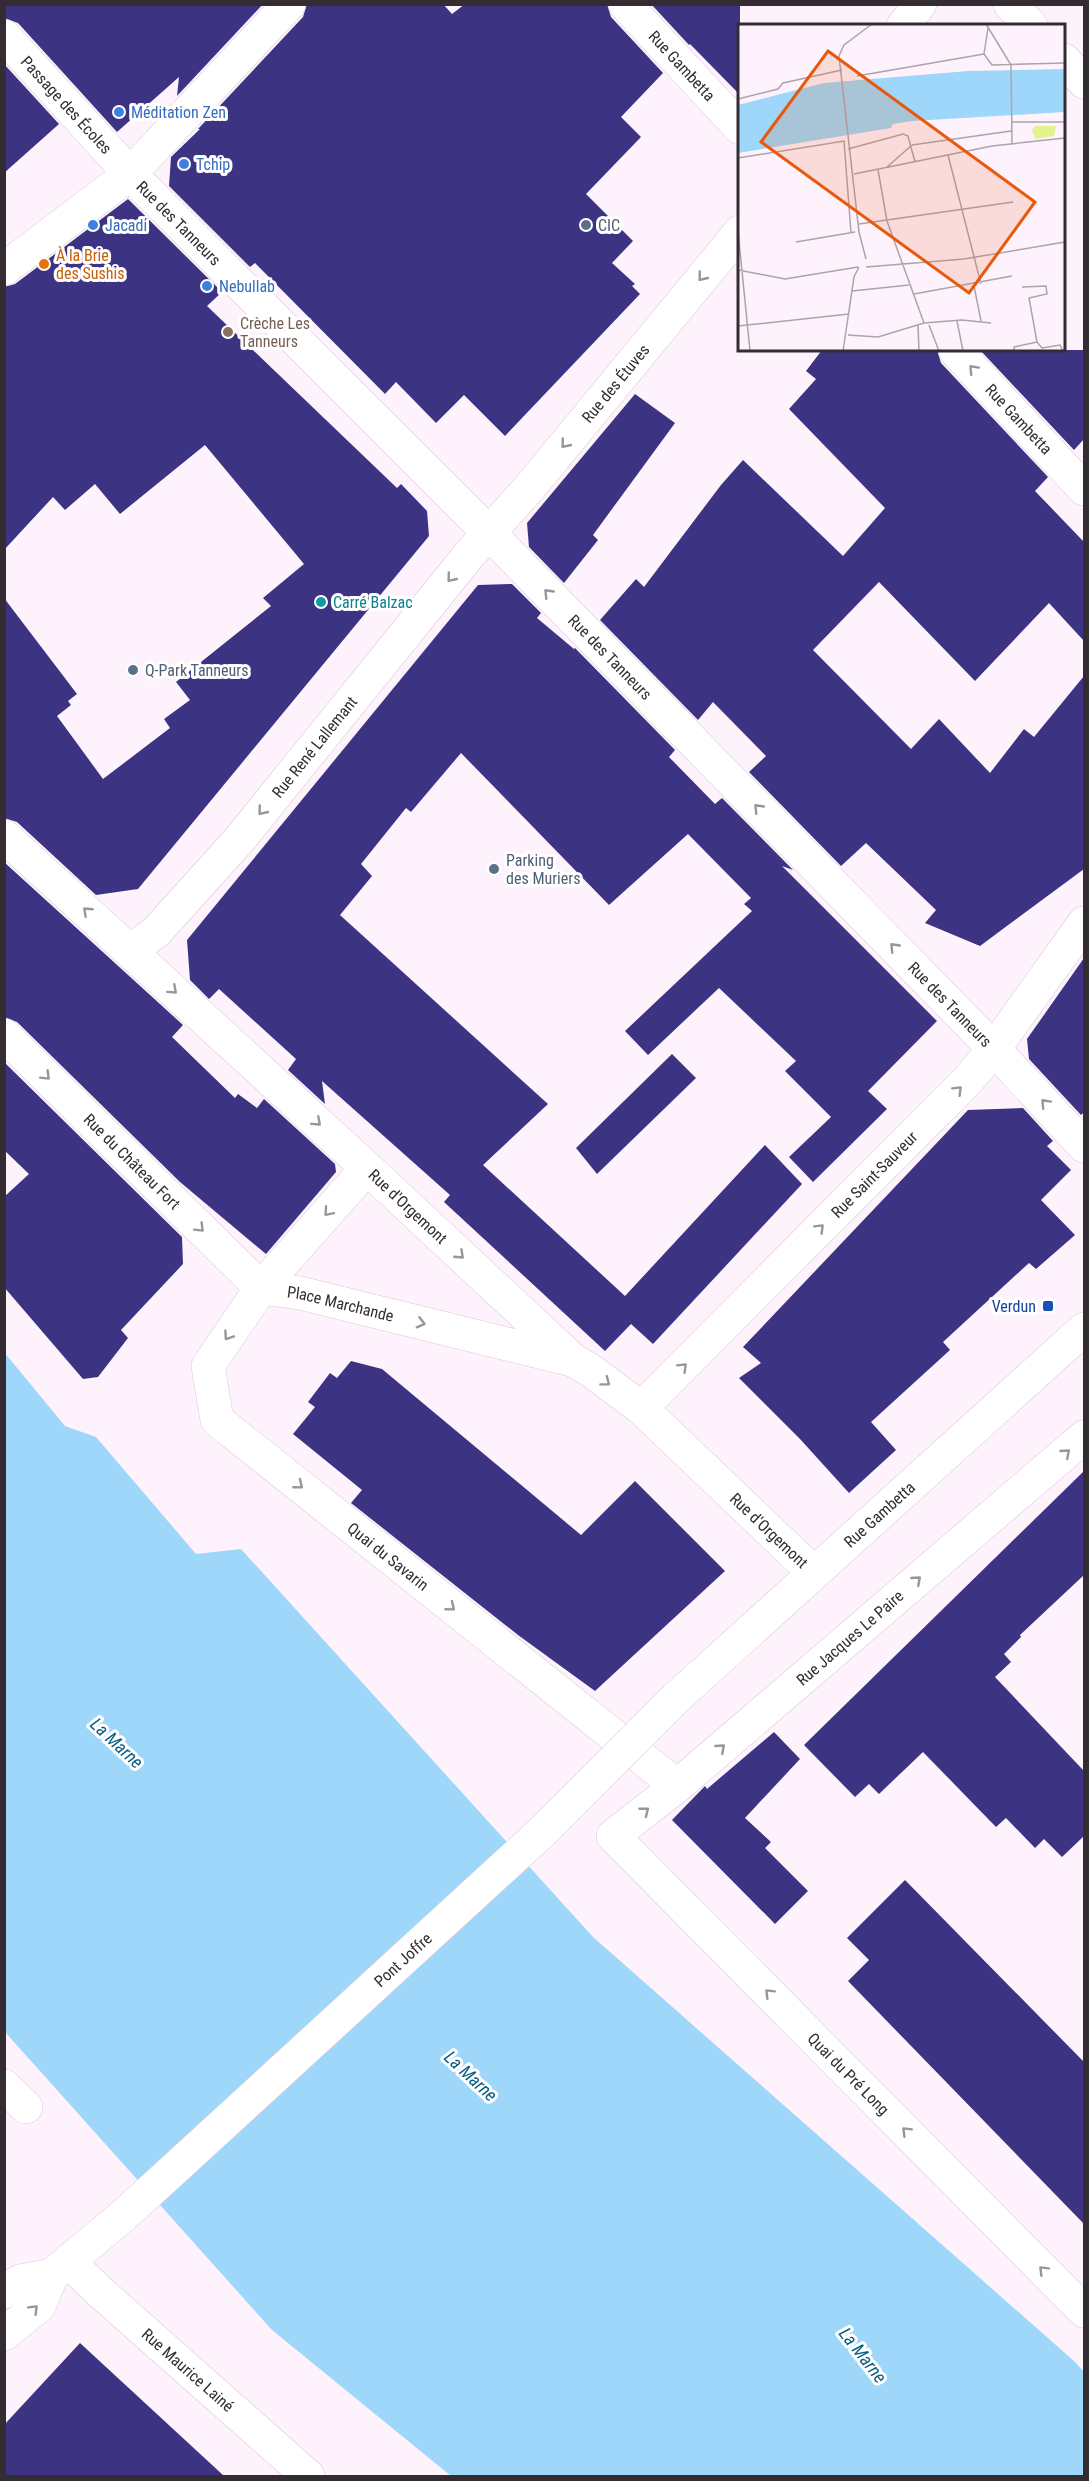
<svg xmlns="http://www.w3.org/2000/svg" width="1089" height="2481" font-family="'Roboto Condensed',sans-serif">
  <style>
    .water { fill: #9fd7fb }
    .building { fill: #3c3483 }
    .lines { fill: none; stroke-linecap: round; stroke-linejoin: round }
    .street-casing { stroke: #d9c7d7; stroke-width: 34 }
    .secondary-casing { stroke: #d9c7d7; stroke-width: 34 }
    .street { stroke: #fff; stroke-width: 33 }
    .secondary { stroke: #fff; stroke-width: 33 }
    .secondary-bridge-casing { stroke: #d9c7d7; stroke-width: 34; stroke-linecap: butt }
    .secondary-bridge { stroke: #fff; stroke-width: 33 }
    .oneway { stroke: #999698 }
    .shop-dot { fill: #3f7fe0; stroke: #fff; stroke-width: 2 }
    .service-dot { fill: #5c6f8a; stroke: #fff; stroke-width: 2 }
    .food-dot { fill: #e8710a; stroke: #fff; stroke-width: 2 }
    .education-dot { fill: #8d6e63; stroke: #fff; stroke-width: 2 }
    .culture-dot { fill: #0f9aa8; stroke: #fff; stroke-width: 2 }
    .transit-dot { fill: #1a4fb4; stroke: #fff; stroke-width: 2 }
    .labels { text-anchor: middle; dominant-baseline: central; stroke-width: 6; stroke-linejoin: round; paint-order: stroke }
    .street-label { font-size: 16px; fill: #332c32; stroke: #fff }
    .shop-label { font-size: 16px; fill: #366cbe; stroke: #fff; text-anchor: start }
    .service-label { font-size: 16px; fill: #4e5e75; stroke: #fff; text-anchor: start }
    .food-label { font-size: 16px; fill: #c56008; stroke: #fff; text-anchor: start }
    .education-label { font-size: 16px; fill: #785e54; stroke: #fff; text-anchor: start }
    .culture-label { font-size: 16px; fill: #0d838f; stroke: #fff; text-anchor: start }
    .transit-label { font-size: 16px; fill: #164399; stroke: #fff; text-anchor: end }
    .water-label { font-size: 18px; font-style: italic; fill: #095c82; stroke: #fff }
    .inset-road { fill: none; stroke: #ada3ac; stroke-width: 1.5 }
    .view { fill: #e8590c; fill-opacity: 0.15; stroke: #e8590c; stroke-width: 3 }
    .inset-edge { fill: none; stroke: #332c32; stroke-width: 3 }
  </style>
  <rect width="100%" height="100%" fill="#fef3fd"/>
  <path class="water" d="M 4,1352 L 65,1426 L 96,1437 L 196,1554 L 241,1549 L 593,1937 L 1074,2361 L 1084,2372 L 1084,2476 L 451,2476 L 272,2330 L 5,2032 Z"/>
  <path class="building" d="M 4,4 L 263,4 L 177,96 L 179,77 L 117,132 L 18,23 L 4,18 Z
    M 307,4 L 443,4 L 452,14 L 465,4 L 607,4 L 611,17 L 663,73 L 621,117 L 641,137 L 586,194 L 633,241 L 612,263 L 635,284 L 632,286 L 640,294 L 505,436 L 464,395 L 436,423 L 396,382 L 385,394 L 255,263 L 250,267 L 169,186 L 171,157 L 200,129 L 198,129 L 303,17 Z
    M 651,4 L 740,4 L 740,95 L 690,44 L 689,45 Z
    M 4,64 L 59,124 L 4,173 Z
    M 128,199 L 222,292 L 207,306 L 397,488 L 401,484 L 427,511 L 429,536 L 138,889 L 96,895 L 17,822 L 4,818 L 4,598 L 77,694 L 68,701 L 71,705 L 57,716 L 103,779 L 170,728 L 164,719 L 190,700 L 176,682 L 271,606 L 263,598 L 304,564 L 205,445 L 120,514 L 95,484 L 65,510 L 53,497 L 4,550 L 4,287 L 15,284 Z
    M 822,350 L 937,350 L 941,363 L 1048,477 L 1035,491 L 1084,542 L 1084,641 L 1049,603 L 975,681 L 879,582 L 813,650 L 911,749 L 939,719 L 990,773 L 1024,729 L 1034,737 L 1084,676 L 1084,869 L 980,946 L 925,923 L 936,910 L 866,843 L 841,866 L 749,772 L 766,756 L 713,702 L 698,720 L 600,620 L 636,579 L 644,587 L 721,485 L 743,460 L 843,556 L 885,508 L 789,409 L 816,379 L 806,371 Z
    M 980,350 L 1084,350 L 1084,439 L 1074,450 Z
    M 635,394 L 675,423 L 593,535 L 598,540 L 564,583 L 529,547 L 527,523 Z
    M 512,584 L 541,613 L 537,618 L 574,649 L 575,648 L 675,750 L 669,757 L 715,804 L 722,798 L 793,870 L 782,866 L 937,1021 L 868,1091 L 887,1109 L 813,1182 L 789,1157 L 831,1117 L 785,1071 L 796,1061 L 719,988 L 648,1055 L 625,1031 L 752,911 L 744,904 L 751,898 L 688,834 L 609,905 L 461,753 L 411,812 L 406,808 L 361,864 L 372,876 L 340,915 L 548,1104 L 483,1165 L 625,1296 L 765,1145 L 802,1184 L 653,1344 L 631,1324 L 605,1351 L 444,1202 L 450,1195 L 322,1081 L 325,1104 L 288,1070 L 296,1059 L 219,989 L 209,999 L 190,980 L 187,940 L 251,862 L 478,585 Z
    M 4,862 L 183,1025 L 172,1037 L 235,1098 L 238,1094 L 257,1108 L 264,1099 L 335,1164 L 336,1172 L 266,1254 L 180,1182 L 17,1022 L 4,1017 Z
    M 1084,958 L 1084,1112 L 1081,1115 L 1029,1059 L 1027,1039 Z
    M 672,1054 L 696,1078 L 597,1174 L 576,1148 Z
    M 4,1062 L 182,1237 L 183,1264 L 121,1330 L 128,1338 L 98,1377 L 83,1379 L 4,1287 L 4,1197 L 29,1174 L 4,1150 Z
    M 1023,1108 L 1053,1141 L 1047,1146 L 1071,1170 L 1041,1200 L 1075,1235 L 1036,1269 L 1029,1263 L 943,1342 L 950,1350 L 871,1422 L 896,1450 L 849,1493 L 800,1439 L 739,1378 L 761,1363 L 743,1347 L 968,1110 Z
    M 351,1361 L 382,1369 L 581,1535 L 635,1481 L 725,1571 L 595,1691 L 518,1635 L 351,1503 L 362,1490 L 293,1434 L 315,1407 L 308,1402 L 330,1373 L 337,1378 Z
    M 1084,1471 L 1084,1575 L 1020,1635 L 1021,1637 L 1004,1654 L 1011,1662 L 995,1677 L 1084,1771 L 1084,1836 L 1062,1857 L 1044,1839 L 1035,1848 L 1006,1818 L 996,1827 L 923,1752 L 879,1794 L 869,1784 L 855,1797 L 804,1745 Z
    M 774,1732 L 800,1759 L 745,1818 L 771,1842 L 765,1848 L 808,1891 L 775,1924 L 672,1820 L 705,1786 L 707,1789 Z
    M 905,1880 L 1084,2062 L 1084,2224 L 848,1981 L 869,1960 L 847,1938 Z
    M 80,2343 L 224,2476 L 4,2476 L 4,2425 Z"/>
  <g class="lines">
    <g class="street-casing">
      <g id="street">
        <path d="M 1010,4 L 1031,26"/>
        <path d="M 903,26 L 920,4"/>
        <path id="s1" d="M 4,36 L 130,174 L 490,534 L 994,1049 L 1084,1146"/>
        <path d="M 1064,60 L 1084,82"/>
        <path d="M 4,269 L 130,174 L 289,4"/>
        <path id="s2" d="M 4,836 L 367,1168 L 573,1360 L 590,1370 L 641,1408 L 813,1572"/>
        <path id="s3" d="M 130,951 L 156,932 L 239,840 L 469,555 L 530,487 L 740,232"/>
        <path id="s4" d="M 4,1035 L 261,1288"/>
        <path id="s5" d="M 367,1168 L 261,1288 L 208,1366 L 217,1420 L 677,1786"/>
        <path id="s6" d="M 261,1288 L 300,1293 L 572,1360"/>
        <path id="s7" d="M 641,1408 L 967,1081 L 994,1049 L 1084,923"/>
        <path id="s8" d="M 1084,1437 L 677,1786 L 613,1836 L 1084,2311"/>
        <path d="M 4,2086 L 26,2107"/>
        <path id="s9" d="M 68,2261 L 99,2291 L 308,2476"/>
      </g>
    </g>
    <g class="secondary-casing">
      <g id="secondary">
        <path id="s10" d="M 625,4 L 740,128"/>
        <path id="s11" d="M 955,350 L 1084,489"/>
        <path id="s12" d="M 676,1698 L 1084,1329"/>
        <path d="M 4,2292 L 20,2281 L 52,2275"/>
        <path d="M 4,2334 L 39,2306 L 52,2275 L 124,2215"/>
      </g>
    </g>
    <use href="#street" class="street"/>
    <use href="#secondary" class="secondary"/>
    <g class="secondary-bridge-casing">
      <g id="secondary-bridge">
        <path id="s13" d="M 124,2215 L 543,1831 L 676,1698"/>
      </g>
    </g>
    <use href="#secondary-bridge" class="secondary-bridge"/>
  </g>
  <defs><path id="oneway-chevron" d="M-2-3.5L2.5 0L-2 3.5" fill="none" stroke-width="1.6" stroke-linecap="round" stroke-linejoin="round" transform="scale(1.5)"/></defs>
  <g class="oneway">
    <use href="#oneway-chevron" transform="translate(702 277) rotate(129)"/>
    <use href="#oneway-chevron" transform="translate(973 369) rotate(-133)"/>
    <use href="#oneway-chevron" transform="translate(565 444) rotate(129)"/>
    <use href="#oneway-chevron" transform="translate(451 578) rotate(129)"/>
    <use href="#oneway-chevron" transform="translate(548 593) rotate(-134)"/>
    <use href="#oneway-chevron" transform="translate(758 808) rotate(-134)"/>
    <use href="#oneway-chevron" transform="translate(262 811) rotate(129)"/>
    <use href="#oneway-chevron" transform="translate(87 911) rotate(-137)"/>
    <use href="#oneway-chevron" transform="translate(894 947) rotate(-134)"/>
    <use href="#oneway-chevron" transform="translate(173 990) rotate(42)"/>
    <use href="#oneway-chevron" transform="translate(46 1076) rotate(45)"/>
    <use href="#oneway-chevron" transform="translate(958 1090) rotate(-45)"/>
    <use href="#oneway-chevron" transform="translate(1045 1103) rotate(-133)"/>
    <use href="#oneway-chevron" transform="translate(317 1122) rotate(42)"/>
    <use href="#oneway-chevron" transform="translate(328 1212) rotate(131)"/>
    <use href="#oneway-chevron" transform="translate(200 1228) rotate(45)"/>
    <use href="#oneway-chevron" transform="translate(820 1228) rotate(-45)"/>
    <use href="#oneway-chevron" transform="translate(460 1255) rotate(43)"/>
    <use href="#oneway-chevron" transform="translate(421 1323) rotate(14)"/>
    <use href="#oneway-chevron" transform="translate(228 1336) rotate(124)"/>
    <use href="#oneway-chevron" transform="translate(683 1367) rotate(-45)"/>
    <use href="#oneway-chevron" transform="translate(606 1382) rotate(37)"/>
    <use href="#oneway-chevron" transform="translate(1066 1453) rotate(-41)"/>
    <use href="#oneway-chevron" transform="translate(299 1485) rotate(39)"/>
    <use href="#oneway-chevron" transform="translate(917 1580) rotate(-41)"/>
    <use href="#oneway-chevron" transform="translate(451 1607) rotate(39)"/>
    <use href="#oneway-chevron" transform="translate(721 1748) rotate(-41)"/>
    <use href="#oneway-chevron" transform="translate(645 1811) rotate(-38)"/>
    <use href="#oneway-chevron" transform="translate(769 1993) rotate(-135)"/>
    <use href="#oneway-chevron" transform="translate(906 2131) rotate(-135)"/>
    <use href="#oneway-chevron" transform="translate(1043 2270) rotate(-135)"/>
    <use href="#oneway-chevron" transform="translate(34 2309) rotate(-45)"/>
  </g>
  <g class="shop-dot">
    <circle cx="119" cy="112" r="6"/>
    <circle cx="184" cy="164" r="6"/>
    <circle cx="93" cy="225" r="6"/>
    <circle cx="207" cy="286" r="6"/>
  </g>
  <g class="service-dot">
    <circle cx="586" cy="225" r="6"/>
    <circle cx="133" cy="670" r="6"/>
    <circle cx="494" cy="869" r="6"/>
  </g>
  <circle class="food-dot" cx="44" cy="264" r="6"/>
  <circle class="education-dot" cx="228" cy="332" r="6"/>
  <circle class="culture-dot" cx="321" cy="602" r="6"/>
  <rect class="transit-dot" x="1042" y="1300" width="12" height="12" rx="3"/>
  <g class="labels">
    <g class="street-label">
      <text stroke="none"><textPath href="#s10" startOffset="84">Rue Gambetta</textPath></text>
      <text stroke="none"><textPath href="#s1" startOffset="93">Passage des Écoles</textPath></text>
      <text stroke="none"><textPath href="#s1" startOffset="256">Rue des Tanneurs</textPath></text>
      <text stroke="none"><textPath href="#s3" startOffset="748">Rue des Étuves</textPath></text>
      <text stroke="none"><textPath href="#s11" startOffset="94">Rue Gambetta</textPath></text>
      <text stroke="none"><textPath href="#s1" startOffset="868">Rue des Tanneurs</textPath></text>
      <text stroke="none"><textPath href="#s3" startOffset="276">Rue René Lallemant</textPath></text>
      <text stroke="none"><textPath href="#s1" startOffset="1354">Rue des Tanneurs</textPath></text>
      <text stroke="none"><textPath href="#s4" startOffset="180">Rue du Château Fort</textPath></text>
      <text stroke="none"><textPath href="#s7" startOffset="330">Rue Saint-Sauveur</textPath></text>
      <text stroke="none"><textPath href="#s2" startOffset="548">Rue d'Orgemont</textPath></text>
      <text stroke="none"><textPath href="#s6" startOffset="81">Place Marchande</textPath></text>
      <text stroke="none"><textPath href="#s12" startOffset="274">Rue Gambetta</textPath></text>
      <text stroke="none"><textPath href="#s2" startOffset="1034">Rue d'Orgemont</textPath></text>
      <text stroke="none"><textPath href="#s5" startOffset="528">Quai du Savarin</textPath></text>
      <text transform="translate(850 1638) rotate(-41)">Rue Jacques Le Paire</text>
      <text stroke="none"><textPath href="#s13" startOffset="378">Pont Joffre</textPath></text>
      <text stroke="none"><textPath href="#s8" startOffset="952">Quai du Pré Long</textPath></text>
      <text stroke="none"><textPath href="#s9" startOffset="162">Rue Maurice Lainé</textPath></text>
    </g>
    <g class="shop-label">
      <text x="131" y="112">Méditation Zen</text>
      <text x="196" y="164">Tchip</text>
      <text x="105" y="225">Jacadi</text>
      <text x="219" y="286">Nebullab</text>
    </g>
    <g class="service-label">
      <text x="598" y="225">CIC</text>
      <text x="145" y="670">Q-Park Tanneurs</text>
      <text x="506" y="860">Parking<tspan x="506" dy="18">des Muriers</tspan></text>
    </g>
    <g class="food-label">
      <text x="56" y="255">À la Brie<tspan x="56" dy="18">des Sushis</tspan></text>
    </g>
    <g class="education-label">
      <text x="240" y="323">Crèche Les<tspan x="240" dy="18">Tanneurs</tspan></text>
    </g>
    <g class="culture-label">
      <text x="333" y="602">Carré Balzac</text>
    </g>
    <g class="transit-label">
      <text x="1036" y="1306">Verdun</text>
    </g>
    <g class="water-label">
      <text transform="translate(117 1743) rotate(43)">La Marne</text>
      <text transform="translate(471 2076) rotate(43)">La Marne</text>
      <text transform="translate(863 2355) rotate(52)">La Marne</text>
    </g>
  </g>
  <g transform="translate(738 24)">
    <rect width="327" height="327" fill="#fef3fd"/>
    <path d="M 297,102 L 318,102 L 316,112 L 297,115 L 294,106 Z" fill="#e3f290"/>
    <path d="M 327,45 L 327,88 L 174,97 L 155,100 L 153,104 L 0,129 L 0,81 L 86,59 L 230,47 Z" fill="#9fd7fb"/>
    <path class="inset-road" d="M 137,0 L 201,0M 248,0 L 273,41 L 274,120M 250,4 L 246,30 L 254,41 L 327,39M 119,52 L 246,30M 0,75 L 40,65 L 45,59 L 104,46M 273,98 L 327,98M 174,121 L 273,107M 110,125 L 165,110 L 170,112 L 177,138M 210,131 L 243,260M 0,134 L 106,117 L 113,209M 149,143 L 174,121M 140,146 L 149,197 L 186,299M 116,150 L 254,122 L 327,114M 121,200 L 275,178M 0,207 L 12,327M 58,218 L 117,208M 128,235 L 121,208 L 101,32 L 106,21 L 134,0M 128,243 L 226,235 L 327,218M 0,246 L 47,255 L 120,243M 236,262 L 243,297M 284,263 L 308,262 L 309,270 L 291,274 L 299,318M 114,267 L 171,261M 176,270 L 274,252M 219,297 L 225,327M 180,301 L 181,327M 191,301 L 201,327M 0,302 L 111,290M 110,311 L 140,313 L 186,299 L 224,296 L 253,299M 105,327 L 116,253 L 121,243M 276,327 L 276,323 L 299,318 L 304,324 L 322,321 L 325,327"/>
    <path class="view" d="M 90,27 L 297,178 L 231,269 L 23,118 Z"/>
    <rect width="327" height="327" class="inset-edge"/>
  </g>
  <rect width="1089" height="2481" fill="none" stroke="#332c32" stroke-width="12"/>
</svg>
